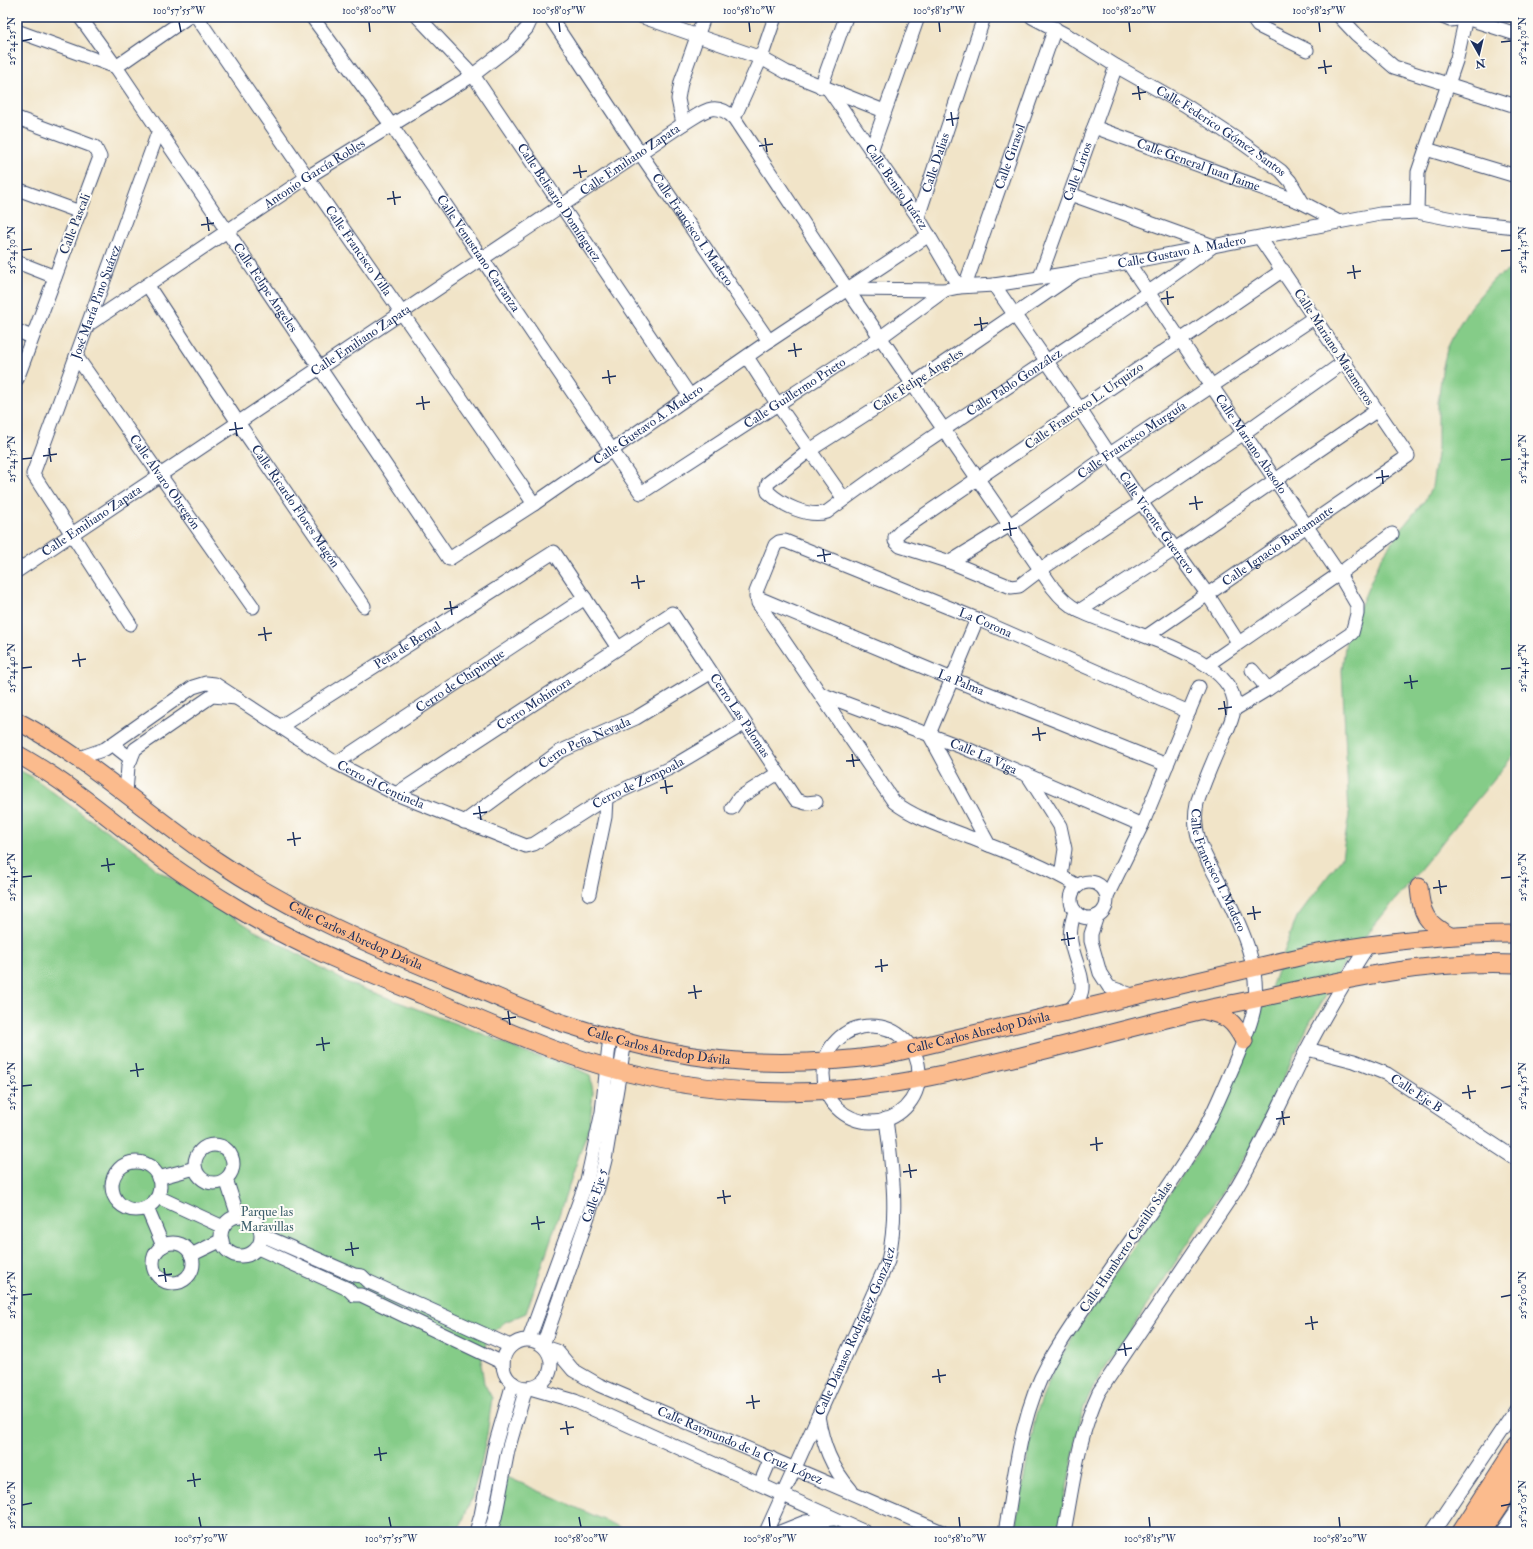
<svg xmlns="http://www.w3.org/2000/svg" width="1533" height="1549" font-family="'IM FELL Double Pica',serif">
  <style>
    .green { fill: #85cc88; stroke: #507e73 }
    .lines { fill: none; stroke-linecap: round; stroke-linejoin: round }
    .minor-casing { stroke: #3b4a6e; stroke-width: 15 }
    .major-casing { stroke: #3b4a6e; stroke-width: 19 }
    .highway-casing { stroke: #3b4a6e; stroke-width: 21 }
    .minor { stroke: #fff; stroke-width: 13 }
    .major { stroke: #fbbb8d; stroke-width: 17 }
    .highway { stroke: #fbbb8d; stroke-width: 19 }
    .ticks { fill: none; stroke: #1b2f5e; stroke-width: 1.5 }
    .labels { text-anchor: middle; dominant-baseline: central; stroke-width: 4; stroke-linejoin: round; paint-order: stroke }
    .street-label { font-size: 13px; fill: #1b2f5e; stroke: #fdfcf7 }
    .park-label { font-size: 13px; fill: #3b5e6b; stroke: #fdfcf7 }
    .neatline { fill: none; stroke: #1b2f5e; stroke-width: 1.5 }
    .ticks-label { font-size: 10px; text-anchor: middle; fill: #1b2f5e }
  </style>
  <rect width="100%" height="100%" fill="#fdfcf7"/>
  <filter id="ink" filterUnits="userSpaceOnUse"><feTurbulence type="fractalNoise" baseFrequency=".025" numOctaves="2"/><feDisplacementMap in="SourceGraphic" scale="8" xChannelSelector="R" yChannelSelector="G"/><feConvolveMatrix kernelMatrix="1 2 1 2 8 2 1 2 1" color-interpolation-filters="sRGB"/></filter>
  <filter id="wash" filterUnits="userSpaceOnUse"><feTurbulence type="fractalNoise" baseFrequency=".012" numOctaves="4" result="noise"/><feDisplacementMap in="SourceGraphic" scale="16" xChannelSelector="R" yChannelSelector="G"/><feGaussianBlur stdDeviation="0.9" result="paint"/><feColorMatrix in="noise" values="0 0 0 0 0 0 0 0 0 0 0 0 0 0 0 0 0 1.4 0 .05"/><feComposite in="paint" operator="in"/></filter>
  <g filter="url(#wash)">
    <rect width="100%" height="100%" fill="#f1e4c8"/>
    <path class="green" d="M 1516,266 L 1516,752 L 1346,960 L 1308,1026 L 1249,1151 L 1093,1387 L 1082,1412 L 1058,1532 L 1014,1532 L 1036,1414 L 1053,1371 L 1073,1336 L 1204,1143 L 1269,993 L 1297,917 L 1342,857 L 1349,815 L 1342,670 L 1346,639 L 1381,558 L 1401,529 L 1425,500 L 1432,487 L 1438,448 L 1438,402 L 1442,371 L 1447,349 L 1457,328 L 1470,307 L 1494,279 Z
      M 17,769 L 34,778 L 86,817 L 137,851 L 157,870 L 219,907 L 255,931 L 286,947 L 346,982 L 488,1036 L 526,1053 L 569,1065 L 590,1075 L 593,1092 L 590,1123 L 526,1313 L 505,1322 L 488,1336 L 481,1363 L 484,1383 L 492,1398 L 487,1435 L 480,1469 L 471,1500 L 458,1532 L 17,1532 Z
      M 505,1476 L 631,1532 L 491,1532 Z
      M 827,1523 L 860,1532 L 785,1532 Z"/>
  </g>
  <g filter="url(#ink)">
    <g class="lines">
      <g class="minor-casing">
        <g id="minor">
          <path id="s1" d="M 80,17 L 116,67 L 449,559 L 534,504 L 769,341 L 929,235"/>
          <path id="s2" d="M 197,17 C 308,181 423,341 534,504"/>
          <path id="s3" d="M 312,17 L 392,126 L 641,493 L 881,337 L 945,290"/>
          <path id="s4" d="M 418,17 L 473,75 L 690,396"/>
          <path id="s5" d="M 550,17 L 640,153 L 769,341"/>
          <path d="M 643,17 L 761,58 L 786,72 L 884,111"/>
          <path id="s6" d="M 1032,17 L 1070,37 L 1116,66 L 1185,105 L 1241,142 L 1281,171 L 1290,181 L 1303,203 L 1337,221"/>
          <path d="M 1256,17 L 1255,22 L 1258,26 L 1307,50"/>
          <path d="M 1340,17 L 1356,34 L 1394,67 L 1516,106"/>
          <path d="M 1443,17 L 1450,20 L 1466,18 L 1516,34"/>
          <path d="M 17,31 L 116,67 L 188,17"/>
          <path d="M 821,87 L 846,17"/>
          <path id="s7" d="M 829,90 L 918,217 L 959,287"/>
          <path d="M 17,118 L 95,147 L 100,157 L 17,379"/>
          <path d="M 734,118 L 761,58 L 775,17"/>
          <path d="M 683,124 L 678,99 L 681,82 L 704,17"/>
          <path id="s8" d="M 1094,127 L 1303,203"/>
          <path d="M 1426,149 L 1516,176"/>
          <path d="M 871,151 L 918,17"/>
          <path d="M 17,189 L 80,212"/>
          <path d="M 1070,194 L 1211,245"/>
          <path d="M 1417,212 L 1418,172 L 1457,58 L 1466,17"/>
          <path id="s9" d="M 918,217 L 984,17"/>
          <path id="s10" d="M 1127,261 L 1339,574 L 1357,605 L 1357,614 L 1352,633 L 1268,689 L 1235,709"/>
          <path d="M 17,262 L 55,277"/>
          <path d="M 1283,270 L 901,531 L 895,537 L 895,541 L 900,546 L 950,562 L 1011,587 L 1019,586 L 1040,570 L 1244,433 L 1344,362"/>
          <path id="s11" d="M 1077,272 L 913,384 L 810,450 L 768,483 L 767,487 L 768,492 C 782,505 808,518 827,512 C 952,418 1088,339 1213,246"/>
          <path id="s12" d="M 1040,277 L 1116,66"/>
          <path id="s13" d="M 994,285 L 1079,408 L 1141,502 L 1208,595 L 1238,642"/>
          <path id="s14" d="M 148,286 L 239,424 L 364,606"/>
          <path id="s15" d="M 965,286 L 1055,28"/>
          <path id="s16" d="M 847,289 L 945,290 L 959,287 L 994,285 L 1077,272 L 1380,214 L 1417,212 L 1468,222 L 1516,227"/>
          <path id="s17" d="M 89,324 L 306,178 L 473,75 L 512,45 L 527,28 L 532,17"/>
          <path d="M 17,331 L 32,337"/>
          <path id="s18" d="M 76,356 L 253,607"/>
          <path d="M 747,357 L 778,405 L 844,499"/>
          <path id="s19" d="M 950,562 L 1010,525 L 1110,454 L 1315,317"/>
          <path id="s20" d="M 17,571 L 683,124 C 702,113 714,99 734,118 L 847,289 L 1053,588 C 1060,597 1068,605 1078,610 C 1113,630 1241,655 1234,709 C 1233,720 1227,731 1222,741 C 1213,761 1204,782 1197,803 C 1190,835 1207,859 1221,886 C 1240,924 1265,973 1252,1017 C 1248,1032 1241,1047 1235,1062 C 1225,1085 1215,1110 1203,1132 C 1172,1185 1134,1235 1099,1286 C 1081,1312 1063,1337 1048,1364 C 1020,1414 1015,1477 1005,1532"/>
          <path id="s21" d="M 756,597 L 952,679 L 1167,765"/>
          <path d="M 1079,611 L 1175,549 L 1376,411"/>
          <path d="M 977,619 L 929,734 L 989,845"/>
          <path id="s22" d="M 130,624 L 33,474 L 159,130"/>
          <path id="s23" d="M 1147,636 L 1408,456 L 1260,238"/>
          <path d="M 1207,665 L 1339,574 L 1392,534"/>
          <path d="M 1252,670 L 1268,689"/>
          <path id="s24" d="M 821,694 L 967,749 L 1142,825"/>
          <path id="s25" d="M 281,726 L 554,552 L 618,648"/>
          <path d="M 112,744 L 131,759"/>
          <path id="s26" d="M 79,758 L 105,749 L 193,687 L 206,683 L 215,684 L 336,763 L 396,794 L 526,846 L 534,844 L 606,798 L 670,768 L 744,724"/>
          <path id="s27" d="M 336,763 L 585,598"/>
          <path d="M 1027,774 L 1060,826 L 1065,849 L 1061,876"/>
          <path d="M 126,793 L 128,766 L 135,749 L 212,696 L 237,698"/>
          <path id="s28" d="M 396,794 L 672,613 L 796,800 L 806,803 L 816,802"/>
          <path d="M 732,808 L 739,798 L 778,773"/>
          <path id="s29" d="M 464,822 L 559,752 L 636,718 L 710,673"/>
          <circle cx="1089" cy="900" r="18"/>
          <path id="s30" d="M 1078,886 C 1043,865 1004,851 966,836 C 941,826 915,818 894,802 L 758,603 L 756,592 L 775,545 L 779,542 L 785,541 L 977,619 L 1189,712"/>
          <path d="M 589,894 L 605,817 L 606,798"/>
          <path d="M 1107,896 L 1142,825 L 1199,687"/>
          <path d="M 1097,916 L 1091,934 L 1091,941 L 1100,973 L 1109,987 L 1135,996"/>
          <path d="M 1066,1013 C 1096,989 1076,972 1071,942 C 1069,931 1072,921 1075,911"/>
          <circle cx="871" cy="1074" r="48"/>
          <path id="s31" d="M 1307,1049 L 1354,1061 L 1387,1074 L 1516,1159"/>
          <circle cx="214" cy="1164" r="19"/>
          <circle cx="136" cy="1186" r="24"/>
          <path d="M 158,1178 L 195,1168"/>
          <path d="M 226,1179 L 238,1216"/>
          <path d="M 158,1197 L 223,1227"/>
          <path d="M 147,1208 L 163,1246"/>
          <circle cx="241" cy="1236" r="20"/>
          <path d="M 262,1235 L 354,1275 L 362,1276 L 367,1281 L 510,1346"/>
          <circle cx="173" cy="1263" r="20"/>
          <path d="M 258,1248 L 348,1289 L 354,1295 L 361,1295 L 503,1363"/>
          <path d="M 191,1255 L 222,1240"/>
          <path d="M 529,1339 L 587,1180 L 602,1112 L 610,1036"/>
          <circle cx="527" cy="1364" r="24"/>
          <path id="s32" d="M 543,1345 L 598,1188 L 605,1160 L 625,1041"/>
          <path id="s33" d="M 545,1347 L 557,1351 L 573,1370 L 599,1385 L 942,1532"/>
          <path d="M 530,1388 L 575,1401 L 865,1532"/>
          <path d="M 818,1416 C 823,1445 831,1467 851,1490"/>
          <path d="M 760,1484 L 771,1458"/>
          <path d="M 476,1532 L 481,1515 L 494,1449 L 513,1383"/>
          <path d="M 490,1532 L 495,1518 L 508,1450 L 526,1388"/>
          <path id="s34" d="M 766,1532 L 888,1261 C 899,1213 892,1167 886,1119"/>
          <path d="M 780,1532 L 805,1522 L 834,1519"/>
          <path d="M 1064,1532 C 1073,1485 1078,1436 1099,1392 L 1233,1194 C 1261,1148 1282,1099 1306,1051 C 1325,1014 1347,978 1369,944"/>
          <path d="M 1433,1532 L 1516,1409"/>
          <path d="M 1501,1532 L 1516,1510"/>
        </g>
      </g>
      <g class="major-casing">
        <g id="major">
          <path id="s35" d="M 17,721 C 90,759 149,816 217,861 C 289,910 368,944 448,977 C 488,992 527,1012 569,1025 C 600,1035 633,1045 666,1051 C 737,1066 813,1065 885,1055 L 1312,954 C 1379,942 1447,934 1516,934"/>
          <path d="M 17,754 C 71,784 117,825 166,862 C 190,879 215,895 240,910 C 297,945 360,970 422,995 C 483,1021 544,1049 609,1068 C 709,1096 817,1099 919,1079 C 1013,1061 1106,1033 1199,1011 C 1223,1005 1247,1001 1270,996 C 1351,978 1432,960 1516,964"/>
          <path d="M 1419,887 C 1421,914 1426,923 1450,936"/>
          <path d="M 1205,1011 C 1227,1016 1233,1020 1244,1041"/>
        </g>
      </g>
      <g class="highway-casing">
        <path id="highway" d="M 1462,1532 L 1516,1448
          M 1480,1532 L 1516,1478"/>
      </g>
      <use href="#minor" class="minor"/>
      <use href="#major" class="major"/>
      <use href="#highway" class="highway"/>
    </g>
  </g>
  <path class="ticks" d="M 179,22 L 181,32M 369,22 L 370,32M 559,22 L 560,32M 749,22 L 750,32M 939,22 L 940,32M 1129,22 L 1130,32M 1319,22 L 1320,32M 22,41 L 32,39M 1501,42 L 1511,41M 1324,60 L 1326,74M 1318,68 L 1332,66M 1138,86 L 1140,100M 1132,94 L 1146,92M 951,112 L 953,126M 946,120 L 959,118M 765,138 L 767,152M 759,146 L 773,144M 579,165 L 581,178M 573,173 L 587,171M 393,191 L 395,205M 387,199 L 401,197M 207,217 L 209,231M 201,225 L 214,223M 22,250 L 32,249M 1501,251 L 1511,250M 1353,265 L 1355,279M 1347,273 L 1361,271M 1167,291 L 1168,305M 1161,299 L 1174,297M 980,317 L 982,331M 974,325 L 988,323M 794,343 L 796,357M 788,351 L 802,349M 608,370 L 610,384M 602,378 L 616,376M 422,396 L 424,410M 416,404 L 430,402M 235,422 L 237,436M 229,430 L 243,428M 49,448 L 51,462M 43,456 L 57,454M 22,459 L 32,458M 1501,460 L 1511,459M 1382,470 L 1383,484M 1376,478 L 1389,476M 1195,496 L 1197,510M 1189,504 L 1203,502M 1009,522 L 1011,536M 1003,530 L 1017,528M 823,549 L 825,562M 817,556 L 831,554M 637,575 L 639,589M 631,583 L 645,581M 450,601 L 452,615M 444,609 L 458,607M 264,627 L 266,641M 258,635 L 272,633M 78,653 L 80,667M 72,661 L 86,659M 22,668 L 32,667M 1501,669 L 1511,668M 1410,675 L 1412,689M 1404,683 L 1418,681M 1224,701 L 1226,715M 1218,709 L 1232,707M 1038,727 L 1040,741M 1032,735 L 1046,733M 852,754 L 854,767M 846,761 L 860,760M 665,780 L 667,794M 660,788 L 673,786M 479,806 L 481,820M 473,814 L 487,812M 293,832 L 295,846M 287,840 L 301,838M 107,858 L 109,872M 101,866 L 115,864M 22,877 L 32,876M 1501,878 L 1511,877M 1439,880 L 1441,894M 1433,888 L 1447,886M 1253,906 L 1255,920M 1247,914 L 1261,912M 1067,932 L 1069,946M 1061,940 L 1075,938M 881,959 L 882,972M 875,967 L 888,965M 694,985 L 696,999M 688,993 L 702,991M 508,1011 L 510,1025M 502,1019 L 516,1017M 322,1037 L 324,1051M 316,1045 L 330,1043M 136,1063 L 138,1077M 130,1071 L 144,1069M 1468,1085 L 1470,1099M 22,1086 L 32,1085M 1501,1088 L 1511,1086M 1462,1093 L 1476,1091M 1282,1111 L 1284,1125M 1276,1119 L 1290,1117M 1096,1137 L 1097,1151M 1090,1145 L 1103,1143M 909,1164 L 911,1178M 903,1172 L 917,1170M 723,1190 L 725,1204M 717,1198 L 731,1196M 537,1216 L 539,1230M 531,1224 L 545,1222M 351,1242 L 353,1256M 345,1250 L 359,1248M 164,1268 L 166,1282M 158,1276 L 172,1274M 22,1295 L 32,1294M 1501,1297 L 1511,1295M 1311,1316 L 1313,1330M 1305,1324 L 1318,1322M 1124,1343 L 1126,1356M 1118,1350 L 1132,1348M 938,1369 L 940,1383M 932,1377 L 946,1375M 752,1395 L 754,1409M 746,1403 L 760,1401M 566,1421 L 568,1435M 560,1429 L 574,1427M 379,1447 L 381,1461M 374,1455 L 387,1453M 193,1473 L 195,1487M 187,1481 L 201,1479M 22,1505 L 32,1503M 1501,1506 L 1511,1504M 199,1517 L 201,1527M 389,1517 L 391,1527M 579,1517 L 581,1527M 769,1517 L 770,1527M 959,1517 L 960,1527M 1149,1517 L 1150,1527M 1339,1517 L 1340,1527"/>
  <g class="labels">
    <g class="street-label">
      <text stroke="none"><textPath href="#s6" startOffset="221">Calle Federico Gómez Santos</textPath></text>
      <text stroke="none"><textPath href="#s15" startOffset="137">Calle Girasol</textPath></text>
      <text stroke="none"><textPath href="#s20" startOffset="738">Calle Emiliano Zapata</textPath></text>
      <text stroke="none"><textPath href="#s9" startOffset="57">Calle Dalias</textPath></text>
      <text stroke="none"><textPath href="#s8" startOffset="111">Calle General Juan Jaime</textPath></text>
      <text stroke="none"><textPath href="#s12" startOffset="112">Calle Lirios</textPath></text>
      <text stroke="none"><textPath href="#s17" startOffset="271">Antonio García Robles</textPath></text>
      <text stroke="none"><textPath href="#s7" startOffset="118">Calle Benito Juárez</textPath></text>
      <text stroke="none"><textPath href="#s4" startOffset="234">Calle Belisario Domínguez</textPath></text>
      <text transform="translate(75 224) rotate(-69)">Calle Pascali</text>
      <text stroke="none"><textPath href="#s5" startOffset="256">Calle Francisco I. Madero</textPath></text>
      <text stroke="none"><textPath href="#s2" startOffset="284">Calle Francisco Villa</textPath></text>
      <text stroke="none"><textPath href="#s16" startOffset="338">Calle Gustavo A. Madero</textPath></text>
      <text stroke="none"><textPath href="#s3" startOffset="289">Calle Venustiano Carranza</textPath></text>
      <text stroke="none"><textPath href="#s1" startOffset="328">Calle Felipe Ángeles</textPath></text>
      <text stroke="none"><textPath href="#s22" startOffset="362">José María Pino Suárez</textPath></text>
      <text stroke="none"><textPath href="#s20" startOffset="414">Calle Emiliano Zapata</textPath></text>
      <text transform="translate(1334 347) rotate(57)">Calle Mariano Matamoros</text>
      <text transform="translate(918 380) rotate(-33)">Calle Felipe Ángeles</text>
      <text stroke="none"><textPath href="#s11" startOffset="676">Calle Pablo González</textPath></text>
      <text stroke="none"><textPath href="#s3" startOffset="762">Calle Guillermo Prieto</textPath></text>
      <text transform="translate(1084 406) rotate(-35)">Calle Francisco L. Urquizo</text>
      <text stroke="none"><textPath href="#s1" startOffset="896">Calle Gustavo A. Madero</textPath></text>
      <text stroke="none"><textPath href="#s19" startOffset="219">Calle Francisco Murguía</textPath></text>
      <text stroke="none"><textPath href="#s10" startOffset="221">Calle Mariano Abasolo</textPath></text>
      <text stroke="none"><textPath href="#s18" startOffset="154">Calle Álvaro Obregón</textPath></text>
      <text stroke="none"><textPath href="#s14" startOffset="265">Calle Ricardo Flores Magón</textPath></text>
      <text stroke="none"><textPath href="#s20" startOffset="90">Calle Emiliano Zapata</textPath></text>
      <text stroke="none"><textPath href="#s13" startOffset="288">Calle Vicente Guerrero</textPath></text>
      <text stroke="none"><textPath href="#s23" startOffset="159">Calle Ignacio Bustamante</textPath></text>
      <text stroke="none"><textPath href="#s30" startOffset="733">La Corona</textPath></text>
      <text stroke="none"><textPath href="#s25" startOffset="150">Peña de Bernal</textPath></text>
      <text stroke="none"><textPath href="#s27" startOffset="149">Cerro de Chipinque</textPath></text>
      <text stroke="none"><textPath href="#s21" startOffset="222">La Palma</textPath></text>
      <text stroke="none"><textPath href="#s28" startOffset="165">Cerro Mohinora</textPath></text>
      <text stroke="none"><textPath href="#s28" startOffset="453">Cerro Las Palomas</textPath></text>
      <text stroke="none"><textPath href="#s29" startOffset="145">Cerro Peña Nevada</textPath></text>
      <text stroke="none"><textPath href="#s24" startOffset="174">Calle La Viga</textPath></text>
      <text stroke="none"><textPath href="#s26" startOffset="639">Cerro de Zempoala</textPath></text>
      <text stroke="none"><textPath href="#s26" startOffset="352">Cerro el Centinela</textPath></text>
      <text stroke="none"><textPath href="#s20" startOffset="1829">Calle Francisco I. Madero</textPath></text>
      <text stroke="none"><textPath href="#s35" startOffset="402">Calle Carlos Abredop Dávila</textPath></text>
      <text stroke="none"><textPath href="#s35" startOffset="1050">Calle Carlos Abredop Dávila</textPath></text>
      <text stroke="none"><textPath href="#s35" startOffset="726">Calle Carlos Abredop Dávila</textPath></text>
      <text stroke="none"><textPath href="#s31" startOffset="119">Calle Eje B</textPath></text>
      <text stroke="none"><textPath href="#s32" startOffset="158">Calle Eje 5</textPath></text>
      <text transform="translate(1126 1247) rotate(-56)">Calle Humberto Castillo Salas</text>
      <text stroke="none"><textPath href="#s34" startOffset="220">Calle Dámaso Rodríguez González</textPath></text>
      <text stroke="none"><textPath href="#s33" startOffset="221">Calle Raymundo de la Cruz López</textPath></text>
    </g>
    <g class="park-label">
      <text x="267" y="1212">Parque las<tspan x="267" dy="15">Maravillas</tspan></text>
    </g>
  </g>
  <rect width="1533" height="1549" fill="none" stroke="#fdfcf7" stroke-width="44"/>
  <g transform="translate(1479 54) rotate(172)" stroke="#fdfcf7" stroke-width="3" paint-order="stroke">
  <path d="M0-3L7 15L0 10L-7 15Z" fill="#1b2f5e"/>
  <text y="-6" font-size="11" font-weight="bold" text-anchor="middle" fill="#1b2f5e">N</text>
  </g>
  <rect x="22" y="22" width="1489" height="1505" class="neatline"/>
  <g class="ticks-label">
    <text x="179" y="14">100°57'55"W</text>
    <text x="369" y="14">100°58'00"W</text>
    <text x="559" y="14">100°58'05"W</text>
    <text x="749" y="14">100°58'10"W</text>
    <text x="939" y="14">100°58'15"W</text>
    <text x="1129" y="14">100°58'20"W</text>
    <text x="1319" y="14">100°58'25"W</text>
    <text transform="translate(1522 41) rotate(-90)" y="4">25°24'30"N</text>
    <text transform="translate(11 41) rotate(-90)" y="4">25°24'25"N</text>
    <text transform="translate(1522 250) rotate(-90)" y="4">25°24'35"N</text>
    <text transform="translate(11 250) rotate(-90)" y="4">25°24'30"N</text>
    <text transform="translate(1522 459) rotate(-90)" y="4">25°24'40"N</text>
    <text transform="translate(11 459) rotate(-90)" y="4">25°24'35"N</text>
    <text transform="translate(1522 668) rotate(-90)" y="4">25°24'45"N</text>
    <text transform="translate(11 668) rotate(-90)" y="4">25°24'40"N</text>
    <text transform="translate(1522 877) rotate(-90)" y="4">25°24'50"N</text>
    <text transform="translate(11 877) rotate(-90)" y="4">25°24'45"N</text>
    <text transform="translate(1522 1086) rotate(-90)" y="4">25°24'55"N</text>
    <text transform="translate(11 1086) rotate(-90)" y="4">25°24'50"N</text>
    <text transform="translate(1522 1295) rotate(-90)" y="4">25°25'00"N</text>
    <text transform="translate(11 1295) rotate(-90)" y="4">25°24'55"N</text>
    <text transform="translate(1522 1504) rotate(-90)" y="4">25°25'05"N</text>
    <text transform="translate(11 1505) rotate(-90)" y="4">25°25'00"N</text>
    <text x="201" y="1542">100°57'50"W</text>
    <text x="391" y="1542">100°57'55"W</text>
    <text x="581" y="1542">100°58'00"W</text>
    <text x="770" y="1542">100°58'05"W</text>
    <text x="960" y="1542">100°58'10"W</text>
    <text x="1150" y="1542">100°58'15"W</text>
    <text x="1340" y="1542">100°58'20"W</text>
  </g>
</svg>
